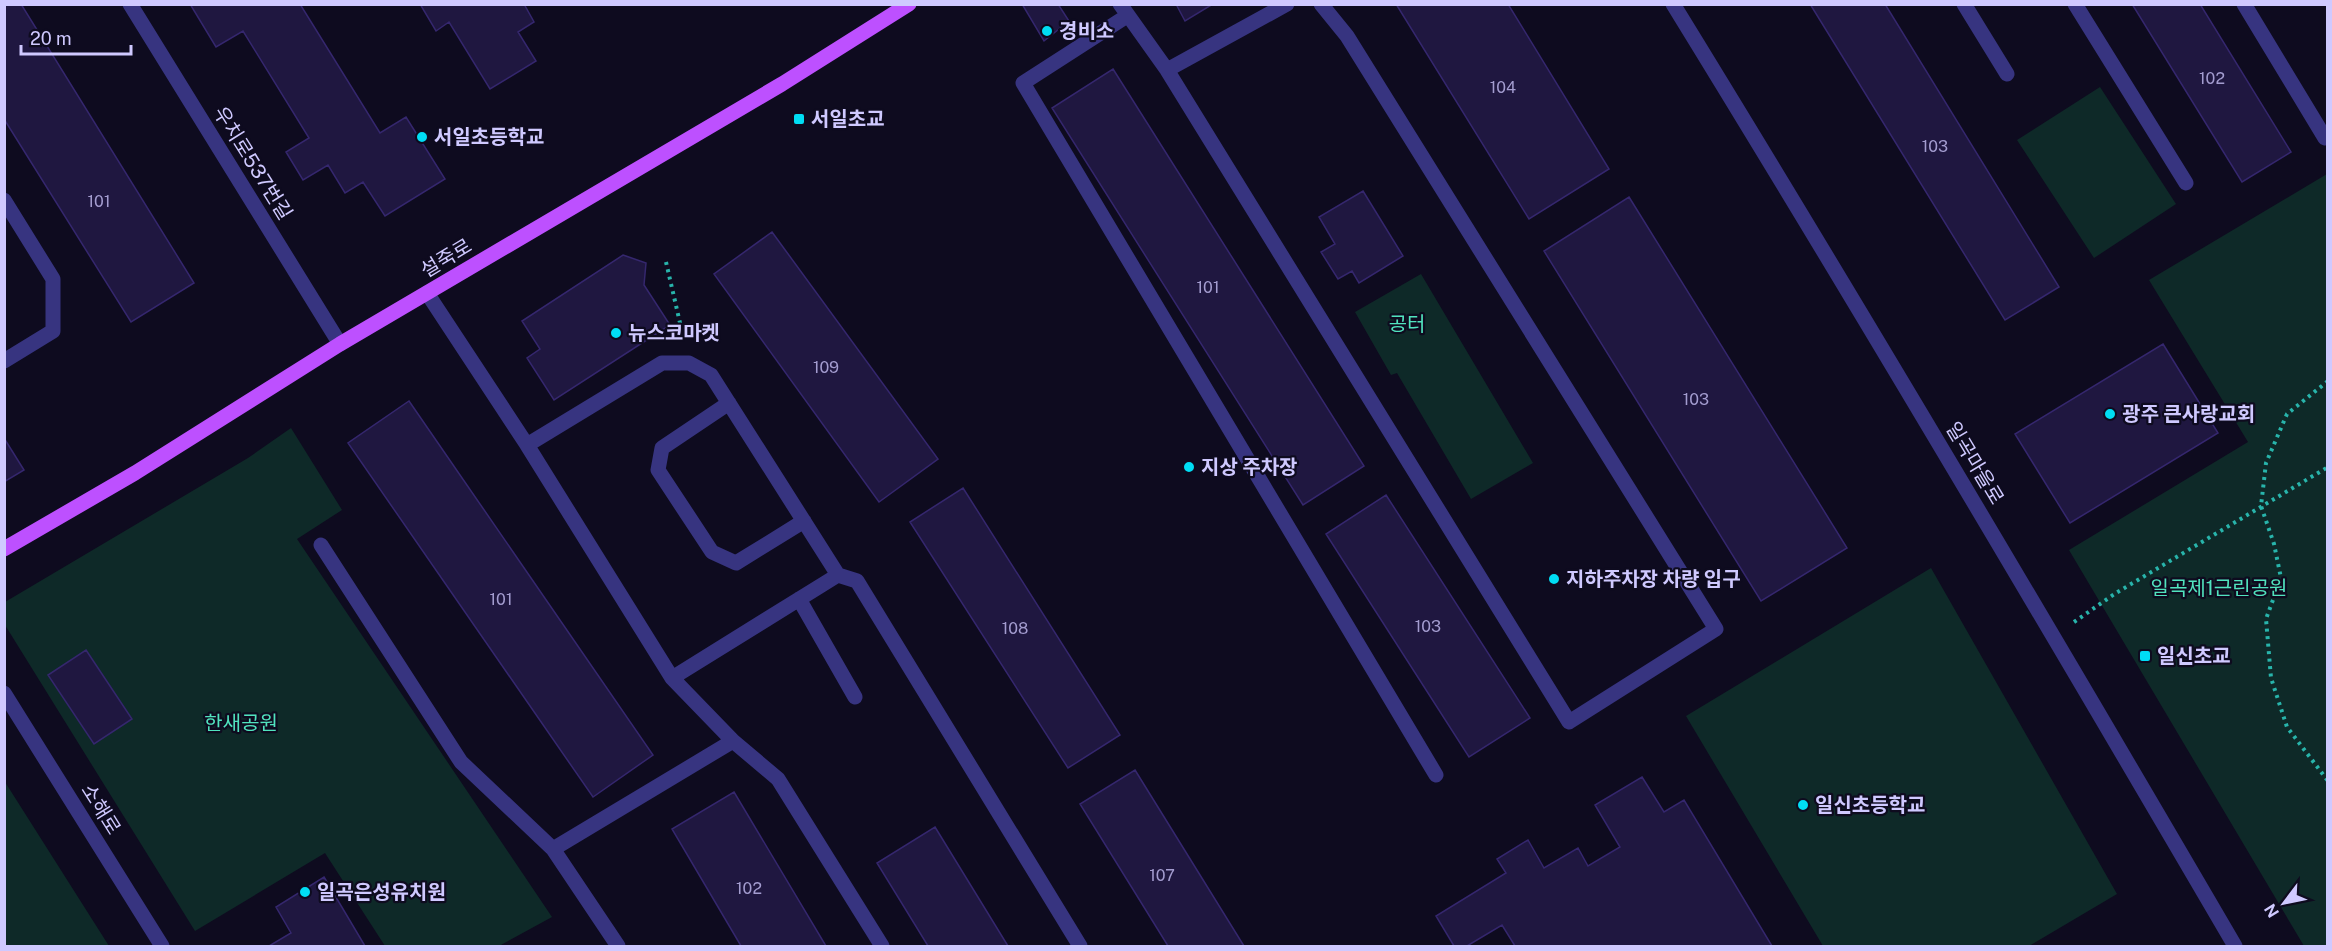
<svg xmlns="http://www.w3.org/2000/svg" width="2332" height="951" font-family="'Public Sans','Noto Sans KR',sans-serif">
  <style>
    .green { fill: #0e2928 }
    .building { fill: #1f1740; stroke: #35276e; stroke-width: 1.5 }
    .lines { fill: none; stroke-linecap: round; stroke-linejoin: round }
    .path { stroke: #28b4ab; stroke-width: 4; stroke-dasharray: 3 4.5; stroke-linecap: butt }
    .minor { stroke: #373480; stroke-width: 15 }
    .major { stroke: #bd50ff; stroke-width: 15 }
    .poi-dot { fill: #00ddf4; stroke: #0e0b1f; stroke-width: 2 }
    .labels { text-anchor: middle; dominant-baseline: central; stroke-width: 4.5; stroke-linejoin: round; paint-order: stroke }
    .number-label { font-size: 16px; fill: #a39ccf }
    .poi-label { font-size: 20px; font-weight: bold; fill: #cfc9ff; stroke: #0e0b1f; text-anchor: start }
    .street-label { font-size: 20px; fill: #cfc9ff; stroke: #0e0b1f }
    .park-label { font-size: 20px; fill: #51e3be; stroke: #0e0b1f }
  </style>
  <rect width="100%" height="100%" fill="#0e0b1f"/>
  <path class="green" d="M 2100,87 L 2176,204 L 2094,258 L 2017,140 Z
    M 2327,174 L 2328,946 L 2304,946 L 2069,550 L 2248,442 L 2149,280 Z
    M 1421,274 L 1533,463 L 1471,499 L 1397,373 L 1391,375 L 1355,312 Z
    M 291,428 L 342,510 L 297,539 L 552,917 L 499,946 L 385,946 L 325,853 L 195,931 L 5,625 L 5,602 L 248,458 Z
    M 1931,568 L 2117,894 L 2029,946 L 1823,946 L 1686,716 Z
    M 4,782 L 5,782 L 109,946 L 5,946 Z"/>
  <path class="building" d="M 4,4 L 21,4 L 194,283 L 131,322 L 4,119 Z
    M 190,4 L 300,4 L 380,133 L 406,117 L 445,179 L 385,216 L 363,182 L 345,193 L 328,165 L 303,180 L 286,152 L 309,138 L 243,31 L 216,47 Z
    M 420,4 L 524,4 L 534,22 L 518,32 L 536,61 L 490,89 L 449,22 L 436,31 Z
    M 1022,4 L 1058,4 L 1069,21 L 1044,41 Z
    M 1176,4 L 1213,4 L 1185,21 Z
    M 1396,4 L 1508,4 L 1609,169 L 1529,219 Z
    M 1810,4 L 1885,4 L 2059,287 L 2005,320 Z
    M 2132,4 L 2200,4 L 2291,152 L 2242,182 Z
    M 1113,69 L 1364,466 L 1303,505 L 1052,108 Z
    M 1363,191 L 1403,256 L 1359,283 L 1352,271 L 1338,279 L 1321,252 L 1335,244 L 1319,217 Z
    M 1629,197 L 1847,548 L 1761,601 L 1544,251 Z
    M 772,232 L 938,459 L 879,502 L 714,274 Z
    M 623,255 L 646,263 L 644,285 L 670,325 L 554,400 L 527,358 L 540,349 L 522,321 Z
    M 2163,344 L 2218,433 L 2070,523 L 2015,434 Z
    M 409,401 L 653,755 L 593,797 L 348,443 Z
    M 4,438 L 24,470 L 4,482 Z
    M 963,488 L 1120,735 L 1068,768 L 910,522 Z
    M 1386,495 L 1530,718 L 1469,757 L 1326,534 Z
    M 86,650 L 132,719 L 94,744 L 48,675 Z
    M 1135,770 L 1244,946 L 1168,946 L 1080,804 Z
    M 1642,777 L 1664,812 L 1684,800 L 1772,946 L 1515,946 L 1502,925 L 1467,946 L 1454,946 L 1436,916 L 1506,873 L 1497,859 L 1528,840 L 1544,868 L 1578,848 L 1588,866 L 1620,847 L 1595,805 Z
    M 734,792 L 826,946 L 741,946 L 672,829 Z
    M 935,827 L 1008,946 L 928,946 L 877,863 Z
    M 324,877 L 365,946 L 269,946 L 291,933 L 276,907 Z"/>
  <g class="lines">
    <path class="path" d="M 666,262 L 683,336
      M 2328,381 L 2287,414 L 2266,463 L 2261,506 L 2274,544 L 2281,578 L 2266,619 L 2271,678 L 2287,727 L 2328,781
      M 2074,622 L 2116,593 L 2328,467"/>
    <path class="minor" d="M 130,4 L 340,344
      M 1120,4 L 1167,70 L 1569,722 L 1716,629 L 1347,36 L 1321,4
      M 1673,4 C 1865,316 2051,631 2235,946
      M 1964,4 L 2007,74
      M 2075,4 L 2186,183
      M 2244,4 L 2325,138
      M 1127,16 L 1023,83 L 1436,775
      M 1167,70 L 1287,4
      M 4,200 L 53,279 L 53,331 L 4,361
      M 427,293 L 527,445 L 672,678 L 733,741 L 778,779 L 882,946
      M 729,403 L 662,448 L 658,470 L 712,552 L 736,563 L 804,521
      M 527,445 L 662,363 L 689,363 L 711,375 L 838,575 L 672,678
      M 321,545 L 461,762 L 553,849 L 618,946
      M 838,575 L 857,581 L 1080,946
      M 799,599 L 855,697
      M 4,693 L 162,946
      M 553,849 L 733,741"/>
    <path class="major" d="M 4,549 L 135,473 L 340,344 L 782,84 L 909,4"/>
  </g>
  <g class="poi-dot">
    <circle cx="1047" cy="31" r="6"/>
    <rect x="793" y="113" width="12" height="12" rx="3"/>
    <circle cx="422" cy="137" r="6"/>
    <circle cx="616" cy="333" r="6"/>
    <circle cx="2110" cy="414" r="6"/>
    <circle cx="1189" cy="467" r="6"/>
    <circle cx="1554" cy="579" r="6"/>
    <rect x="2139" y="650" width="12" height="12" rx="3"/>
    <circle cx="1803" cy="805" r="6"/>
    <circle cx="305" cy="892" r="6"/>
  </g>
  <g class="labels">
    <g class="number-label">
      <text x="2212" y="78">102</text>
      <text x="1503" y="87">104</text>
      <text x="1935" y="146">103</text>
      <text x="99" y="201">101</text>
      <text x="1208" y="287">101</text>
      <text x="826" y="367">109</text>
      <text x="1696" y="399">103</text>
      <text x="501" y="599">101</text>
      <text x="1428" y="626">103</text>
      <text x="1015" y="628">108</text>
      <text x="1162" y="875">107</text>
      <text x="749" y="888">102</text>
    </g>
    <g class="poi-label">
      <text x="1059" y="31">경비소</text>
      <text x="811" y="119">서일초교</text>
      <text x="434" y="137">서일초등학교</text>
      <text x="628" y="333">뉴스코마켓</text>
      <text x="2122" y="414">광주 큰사랑교회</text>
      <text x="1201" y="467">지상 주차장</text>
      <text x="1566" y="579">지하주차장 차량 입구</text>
      <text x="2157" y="656">일신초교</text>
      <text x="1815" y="805">일신초등학교</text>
      <text x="317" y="892">일곡은성유치원</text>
    </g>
    <g class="street-label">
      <text transform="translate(253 163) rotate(58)">우치로537번길</text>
      <text transform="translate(446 258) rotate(-31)">설죽로</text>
      <text transform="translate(1975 463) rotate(59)">일곡마을로</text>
      <text transform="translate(101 809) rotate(58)">소해로</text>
    </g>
    <g class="park-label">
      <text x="1407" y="324">공터</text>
      <text x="2219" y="588">일곡제1근린공원</text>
      <text x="241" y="723">한새공원</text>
    </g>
  </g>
  <rect width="2332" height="951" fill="none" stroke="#cfc9ff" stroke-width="12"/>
  <g transform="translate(2284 903) rotate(238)" stroke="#0e0b1f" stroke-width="4.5" paint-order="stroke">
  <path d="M0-4.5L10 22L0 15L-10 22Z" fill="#cfc9ff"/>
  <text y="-9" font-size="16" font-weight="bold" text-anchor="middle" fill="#cfc9ff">N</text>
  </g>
  <path d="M21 45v9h110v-9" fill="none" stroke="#cfc9ff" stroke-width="3"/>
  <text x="30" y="45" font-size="18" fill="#cfc9ff" stroke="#0e0b1f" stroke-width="4.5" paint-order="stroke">20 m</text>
</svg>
